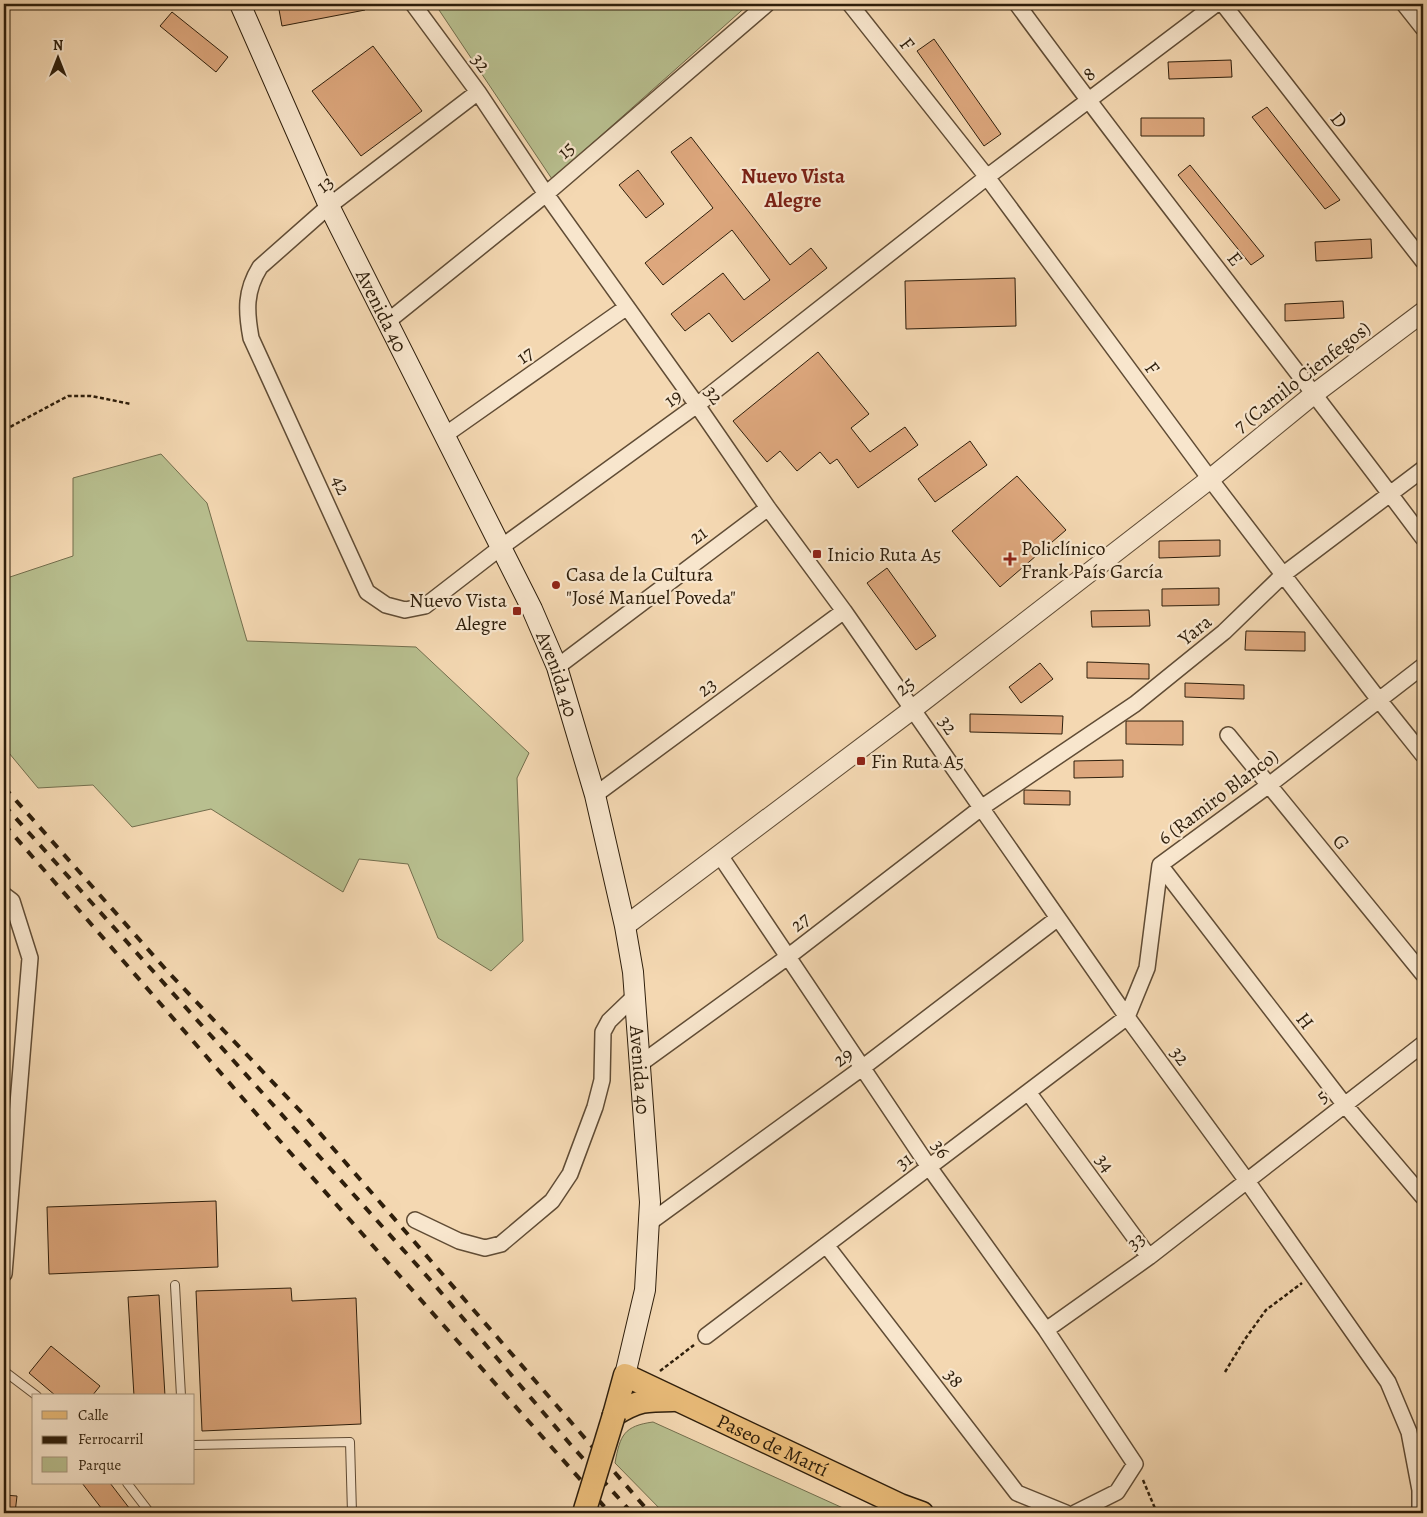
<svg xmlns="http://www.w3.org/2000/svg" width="1427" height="1517" font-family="Alegreya,serif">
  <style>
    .green { fill: #b8bf8f; stroke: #736e4d }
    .building { fill: #dda77d; stroke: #2e1e0b }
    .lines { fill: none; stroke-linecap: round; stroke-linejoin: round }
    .service-casing { stroke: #604c35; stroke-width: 10 }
    .minor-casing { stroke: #604c35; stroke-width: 18 }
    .tertiary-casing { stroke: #604c35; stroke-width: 21 }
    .secondary-casing { stroke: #2e1e0b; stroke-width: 22 }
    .primary-casing { stroke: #2e1e0b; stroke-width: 25 }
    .path { stroke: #2e1e0b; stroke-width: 2.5; stroke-dasharray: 4 2.5; stroke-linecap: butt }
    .service { stroke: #f8e6cd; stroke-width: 8 }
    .minor { stroke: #f8e6cd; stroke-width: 15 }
    .tertiary { stroke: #f8e6cd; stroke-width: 19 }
    .secondary { stroke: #f8e6cd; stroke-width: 20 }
    .primary { stroke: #eabc79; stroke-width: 22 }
    .rail { stroke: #2e1e0b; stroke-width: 4; stroke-dasharray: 9 9; stroke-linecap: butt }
    .primary-bridge-casing { stroke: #2e1e0b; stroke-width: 25; stroke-linecap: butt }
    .primary-bridge { stroke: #eabc79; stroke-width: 22 }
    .poi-dot { fill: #8f2418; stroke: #f8e6cd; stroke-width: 2 }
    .labels { text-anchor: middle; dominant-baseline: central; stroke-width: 4.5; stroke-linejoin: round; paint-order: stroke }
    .street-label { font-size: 20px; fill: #2e1e0b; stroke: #f8e6cd }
    .poi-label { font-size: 20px; fill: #2e1e0b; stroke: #f8e6cd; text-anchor: start }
    .neighbourhood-label { font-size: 21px; font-weight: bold; fill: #7a1f14; stroke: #f8e6cd }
  </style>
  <rect width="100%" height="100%" fill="#f4d8b2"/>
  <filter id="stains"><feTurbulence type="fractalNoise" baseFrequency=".004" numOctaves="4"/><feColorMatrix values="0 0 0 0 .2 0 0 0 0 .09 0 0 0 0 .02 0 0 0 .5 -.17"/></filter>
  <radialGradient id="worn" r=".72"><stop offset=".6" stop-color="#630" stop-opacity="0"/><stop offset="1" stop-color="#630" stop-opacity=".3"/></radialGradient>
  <path class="green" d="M 435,4 L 749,4 L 552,179 Z
    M 161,454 L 207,503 L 247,641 L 416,647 L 529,753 L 517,778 L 523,941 L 491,971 L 438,938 L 408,864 L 359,859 L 343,892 L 211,809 L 132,827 L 93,785 L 38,788 L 4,747 L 4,579 L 73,556 L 73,478 Z
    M 653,1422 L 854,1513 L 664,1513 L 615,1463 C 620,1435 624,1426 653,1422 Z"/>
  <path class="building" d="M 278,4 L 365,4 L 365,10 L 282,26 Z
    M 172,12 L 228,57 L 216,72 L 160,26 Z
    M 934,39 L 1001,134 L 984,146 L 917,51 Z
    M 373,46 L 422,111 L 361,156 L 312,91 Z
    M 1231,60 L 1232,77 L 1169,79 L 1168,62 Z
    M 1267,107 L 1340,200 L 1325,209 L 1252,117 Z
    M 1141,118 L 1204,118 L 1204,136 L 1141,136 Z
    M 691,137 L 790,265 L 811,248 L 827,268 L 732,342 L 709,313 L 685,331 L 671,314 L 723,273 L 744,300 L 770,280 L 732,230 L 663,285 L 645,263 L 713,208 L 671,152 Z
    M 1190,165 L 1264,256 L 1251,265 L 1178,175 Z
    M 638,170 L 664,204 L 646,218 L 619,185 Z
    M 1371,239 L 1372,258 L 1316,261 L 1315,242 Z
    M 1015,278 L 1016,326 L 906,329 L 905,281 Z
    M 1343,301 L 1344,318 L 1285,321 L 1285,304 Z
    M 818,352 L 869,414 L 851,428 L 870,452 L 905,427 L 918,445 L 858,488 L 837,459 L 830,464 L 820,452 L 797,471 L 780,451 L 767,462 L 733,421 Z
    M 970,441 L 987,465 L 935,502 L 918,479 Z
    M 1017,476 L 1066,530 L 1000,587 L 952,531 Z
    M 1220,540 L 1220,556 L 1159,558 L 1159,541 Z
    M 887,568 L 936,636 L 916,650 L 867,583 Z
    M 1219,588 L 1219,605 L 1162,606 L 1162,589 Z
    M 1149,610 L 1150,626 L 1092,627 L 1091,611 Z
    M 1246,631 L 1305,632 L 1305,651 L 1245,650 Z
    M 1087,662 L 1149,664 L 1149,679 L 1087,678 Z
    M 1040,663 L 1053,679 L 1021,703 L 1009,687 Z
    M 1185,683 L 1244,685 L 1244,699 L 1185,697 Z
    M 970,714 L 1063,716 L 1062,734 L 970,732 Z
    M 1126,721 L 1183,721 L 1183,745 L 1126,744 Z
    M 1123,760 L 1123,777 L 1074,778 L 1074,761 Z
    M 1024,790 L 1070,791 L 1070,805 L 1024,804 Z
    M 216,1201 L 218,1267 L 49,1274 L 47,1207 Z
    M 291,1288 L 292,1301 L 356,1298 L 361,1424 L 202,1431 L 196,1291 Z
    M 159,1295 L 165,1396 L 134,1396 L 128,1297 Z
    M 51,1346 L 100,1386 L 92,1396 L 56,1396 L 29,1373 Z
    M 82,1483 L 110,1483 L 133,1513 L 105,1513 Z
    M 4,1495 L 17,1496 L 15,1513 L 4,1513 Z"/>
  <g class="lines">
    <g class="service-casing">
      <path id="service" d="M 175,1285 L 181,1396
        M 4,1371 L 37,1396
        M 194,1445 L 350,1442 L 352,1513
        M 127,1483 L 150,1513"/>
    </g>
    <g class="minor-casing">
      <path id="minor" d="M 413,4 L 478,92 L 546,194 L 697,405 L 768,508 L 844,611 L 1127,1017 L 1247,1181 L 1388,1382 L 1409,1432 L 1420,1490 L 1420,1513
        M 850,4 L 987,177 L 1210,479 L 1379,700 L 1423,755
        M 1017,4 C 1149,185 1290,359 1423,538
        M 1223,4 L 1423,261
        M 1404,4 L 1423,28
        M 478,92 L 329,206 L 260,267 C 245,291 246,311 251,338 L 367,592 L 386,605 L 405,610 L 425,606 L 500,548 L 697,405 L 987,177 L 1216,4
        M 387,322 L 546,194 L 767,4
        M 445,435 L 627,307
        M 557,667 L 768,508
        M 1228,735 L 1423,974
        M 595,795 L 844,611
        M 719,854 L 929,1167 L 1046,1330 L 1135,1464 L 1117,1492 L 1075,1513
        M 1160,865 L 1344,1104 L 1423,1197
        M 4,895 L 12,901 L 30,958 L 4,1274
        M 640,1064 L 789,956 L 981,808 L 1135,704 L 1224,632 L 1284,574 L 1423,469
        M 1028,1092 L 1149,1257
        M 415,1220 L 459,1241 L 485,1248 L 501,1244 L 552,1201 L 570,1174 L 595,1107 L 602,1080 L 603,1032 L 609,1021 L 635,996
        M 649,1223 L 862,1068 L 1058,918
        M 826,1245 L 1017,1493 L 1066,1513
        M 1046,1330 L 1149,1257 L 1423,1044
        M 706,1336 L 1127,1017 L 1147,968 L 1160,865 L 1269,785 L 1423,666"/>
    </g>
    <g class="tertiary-casing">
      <path id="tertiary" d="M 625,926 L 913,709 L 1210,479 L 1314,394 L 1423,312"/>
    </g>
    <g class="secondary-casing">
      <g id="secondary">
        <path id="s1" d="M 240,4 L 329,206 L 532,609 L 557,667 L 595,795 L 625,926 L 633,972 L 650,1202 L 645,1290 L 625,1375"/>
      </g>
    </g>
    <g class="primary-casing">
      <g id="primary">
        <path id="s2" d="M 614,1415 L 625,1375 L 900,1505 L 922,1513"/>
        <path d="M 614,1415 C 638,1400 646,1400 673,1400"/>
      </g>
    </g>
    <path class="path" d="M 4,428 L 10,427 L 68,396 L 91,396 L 131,404
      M 660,1371 L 694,1345
      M 1225,1372 L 1245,1339 L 1266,1310 L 1302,1283
      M 1143,1480 L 1157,1513"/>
    <use href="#service" class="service"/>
    <use href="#minor" class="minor"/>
    <use href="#tertiary" class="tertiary"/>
    <use href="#secondary" class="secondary"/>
    <use href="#primary" class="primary"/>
    <path class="rail" d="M 4,787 L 169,973 L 305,1116 L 650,1513
      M 4,805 L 433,1283 L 571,1445 L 632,1513
      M 4,824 L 280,1141 L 610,1513"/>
    <g class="primary-bridge-casing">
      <path id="primary-bridge" d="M 584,1513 L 614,1415"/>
    </g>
    <use href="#primary-bridge" class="primary-bridge"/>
  </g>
  <g class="poi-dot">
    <rect x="812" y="549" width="10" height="10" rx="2.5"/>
    <path d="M1007.5 551.5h5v5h5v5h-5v5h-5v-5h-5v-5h5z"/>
    <circle cx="556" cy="585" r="5"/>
    <rect x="512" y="606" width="10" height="10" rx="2.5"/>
    <rect x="856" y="756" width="10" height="10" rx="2.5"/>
  </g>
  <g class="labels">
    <g class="street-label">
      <text transform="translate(907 44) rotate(52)">F</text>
      <text transform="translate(481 63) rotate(54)">32</text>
      <text transform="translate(1089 74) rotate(-37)">8</text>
      <text transform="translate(1339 120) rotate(52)">D</text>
      <text transform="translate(566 150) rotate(-41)">15</text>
      <text transform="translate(325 184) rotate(-38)">13</text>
      <text transform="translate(1235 259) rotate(52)">E</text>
      <text stroke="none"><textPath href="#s1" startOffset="338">Avenida 40</textPath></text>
      <text transform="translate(525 355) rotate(-35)">17</text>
      <text transform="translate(1152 368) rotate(54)">F</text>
      <text transform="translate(1302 377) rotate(-38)">7 (Camilo Cienfegos)</text>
      <text transform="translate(714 395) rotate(55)">32</text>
      <text transform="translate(673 398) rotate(-36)">19</text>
      <text transform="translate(341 485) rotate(66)">42</text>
      <text transform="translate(698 535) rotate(-37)">21</text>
      <text transform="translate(1195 630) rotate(-39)">Yara</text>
      <text stroke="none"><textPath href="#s1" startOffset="742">Avenida 40</textPath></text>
      <text transform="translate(905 686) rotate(-37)">25</text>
      <text transform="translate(707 687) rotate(-36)">23</text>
      <text transform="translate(948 725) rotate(56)">32</text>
      <text transform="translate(1218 797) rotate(-37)">6 (Ramiro Blanco)</text>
      <text transform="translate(1341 842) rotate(51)">G</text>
      <text transform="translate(800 922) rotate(-38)">27</text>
      <text transform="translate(1305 1021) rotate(52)">H</text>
      <text transform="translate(1180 1056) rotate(54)">32</text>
      <text transform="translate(843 1057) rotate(-36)">29</text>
      <text stroke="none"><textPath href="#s1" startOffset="1148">Avenida 40</textPath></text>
      <text transform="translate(1322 1096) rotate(-38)">5</text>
      <text transform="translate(941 1149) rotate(56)">36</text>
      <text transform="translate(904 1161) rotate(-37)">31</text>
      <text transform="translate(1105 1163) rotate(54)">34</text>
      <text transform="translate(1136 1241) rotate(-37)">33</text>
      <text transform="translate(954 1378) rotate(52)">38</text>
      <text stroke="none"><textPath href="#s2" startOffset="205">Paseo de Martí</textPath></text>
    </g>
    <g class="poi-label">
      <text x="1021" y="548">Policlínico<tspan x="1021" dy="23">Frank País García</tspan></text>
      <text x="827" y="554">Inicio Ruta A5</text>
      <text x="566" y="574">Casa de la Cultura<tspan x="566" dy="23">"José Manuel Poveda"</tspan></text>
      <text x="507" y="600" text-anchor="end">Nuevo Vista<tspan x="507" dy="23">Alegre</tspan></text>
      <text x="871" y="761">Fin Ruta A5</text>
    </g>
    <g class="neighbourhood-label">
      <text x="793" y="176">Nuevo Vista<tspan x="793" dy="24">Alegre</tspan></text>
    </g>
  </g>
  <rect width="1427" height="1517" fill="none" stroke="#f4d8b2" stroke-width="20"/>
  <rect x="5" y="5" width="1417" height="1507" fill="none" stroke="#2e1e0b" stroke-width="2.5"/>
  <rect x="10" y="10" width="1407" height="1497" fill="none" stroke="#2e1e0b"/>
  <rect x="32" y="1394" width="162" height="90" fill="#f8e6cd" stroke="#a7967f"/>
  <rect x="42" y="1411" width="25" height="8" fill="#eabc79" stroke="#a7967f"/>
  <text x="78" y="1420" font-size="15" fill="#2e1e0b">Calle</text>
  <rect x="42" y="1436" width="25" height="8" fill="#2e1e0b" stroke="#a7967f"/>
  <text x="78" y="1444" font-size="15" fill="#2e1e0b">Ferrocarril</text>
  <rect x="42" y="1457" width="25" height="15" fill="#b8bf8f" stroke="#a7967f"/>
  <text x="78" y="1470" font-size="15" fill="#2e1e0b">Parque</text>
  <g transform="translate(58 58)" stroke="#f8e6cd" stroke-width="4" paint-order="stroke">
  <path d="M0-4L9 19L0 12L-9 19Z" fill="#2e1e0b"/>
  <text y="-8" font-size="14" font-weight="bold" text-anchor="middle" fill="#2e1e0b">N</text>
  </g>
  <rect width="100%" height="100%" filter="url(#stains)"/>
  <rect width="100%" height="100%" fill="url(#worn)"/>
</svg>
